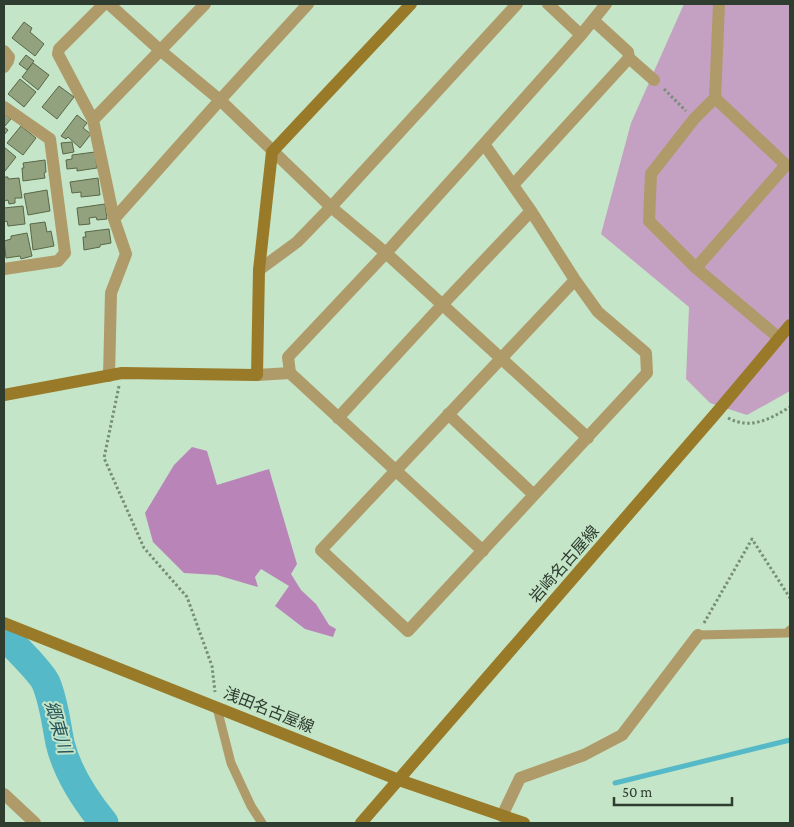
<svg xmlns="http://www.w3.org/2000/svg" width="794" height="827" font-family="'Crimson Pro','Noto Sans JP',serif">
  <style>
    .green { fill: #c4a1c2 }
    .forest { fill: #b985b8 }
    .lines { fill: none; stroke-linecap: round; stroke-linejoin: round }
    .stream { stroke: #56b9c7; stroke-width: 5 }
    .river { stroke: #56b9c7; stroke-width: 29 }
    .building { fill: #92a27f; stroke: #596746 }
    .path { stroke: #788e79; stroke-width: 3; stroke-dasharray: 2.5 2.5; stroke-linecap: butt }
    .lane { stroke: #af9a6a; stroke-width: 9 }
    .street { stroke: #af9a6a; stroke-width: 12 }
    .secondary { stroke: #997a28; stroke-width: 12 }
    .labels { text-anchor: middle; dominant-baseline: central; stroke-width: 4; stroke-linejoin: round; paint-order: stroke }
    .street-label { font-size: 16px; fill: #2f3c30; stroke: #c4e5c7 }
    .water-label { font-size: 18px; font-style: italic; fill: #29565c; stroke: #c4e5c7 }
  </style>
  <rect width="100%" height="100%" fill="#c4e5c7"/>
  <path class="green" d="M 684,4 L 790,4 L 790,391 L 747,415 L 710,403 L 686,379 L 689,307 L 601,234 L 631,123 Z"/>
  <path class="forest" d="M 192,447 L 207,451 L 217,485 L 269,469 L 297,564 L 291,574 L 301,590 L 316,604 L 329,625 L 336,629 L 333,637 L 305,629 L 275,606 L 289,586 L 261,569 L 255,577 L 258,587 L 217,575 L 184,573 L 153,542 L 145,513 L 174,465 Z"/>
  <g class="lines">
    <path class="stream" d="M 615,783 L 790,740"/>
    <path class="river" d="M 6,637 C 15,647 42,673 46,683 C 54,702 56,723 60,743 C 67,772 86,801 104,823"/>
  </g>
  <path class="building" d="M 24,22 L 32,28 L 30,32 L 44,44 L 35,56 L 12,38 Z
    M 26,55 L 34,61 L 27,70 L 19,64 Z
    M 33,63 L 49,75 L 38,90 L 22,77 Z
    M 20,79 L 36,92 L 24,107 L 8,94 Z
    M 59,86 L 74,97 L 57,119 L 42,107 Z
    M 4,114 L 11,119 L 4,127 L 8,130 L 4,135 Z
    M 77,115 L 87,123 L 83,128 L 91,134 L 80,148 L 68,137 L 66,139 L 61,136 Z
    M 21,126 L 36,138 L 23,155 L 7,143 Z
    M 72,142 L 74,152 L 63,154 L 61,143 Z
    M 4,147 L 16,157 L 5,171 L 4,170 Z
    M 95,152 L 97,168 L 77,171 L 77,168 L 67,169 L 66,160 L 72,159 L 72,155 Z
    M 45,160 L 46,172 L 44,173 L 45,178 L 23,181 L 22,168 L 24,168 L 23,163 Z
    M 4,177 L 8,177 L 8,179 L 19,178 L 22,198 L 15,198 L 15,203 L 9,204 L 8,200 L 4,201 Z
    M 98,178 L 100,195 L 81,197 L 81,192 L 72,193 L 70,182 Z
    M 47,190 L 50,211 L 28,215 L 24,194 Z
    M 105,204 L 107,219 L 97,220 L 96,217 L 89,218 L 90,224 L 79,225 L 77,208 Z
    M 23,206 L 25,224 L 8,226 L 7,221 L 4,222 L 4,208 Z
    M 45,222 L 47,232 L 51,231 L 54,246 L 33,250 L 30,224 Z
    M 109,229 L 111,243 L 100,245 L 100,247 L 84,250 L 83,237 L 86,237 L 85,232 Z
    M 27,233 L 32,256 L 21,259 L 20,256 L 6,258 L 4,241 L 11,239 L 11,236 Z"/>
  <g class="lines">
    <path class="path" d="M 664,89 L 686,111
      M 119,386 L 104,458 L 144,548 L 187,597 L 212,666 L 215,692
      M 728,418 C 751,430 770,419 790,407
      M 704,623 L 752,539 L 790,598"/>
    <path class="lane" d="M 698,635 L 787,633 L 790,630
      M 217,708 L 231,763 L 251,806 L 262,823"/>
    <path class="street" d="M 104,4 L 59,49 L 58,54 L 93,120 L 114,219 L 126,254 L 111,293 L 109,376
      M 109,4 L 161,51 L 220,100 L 331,207 L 386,253 L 588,438
      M 548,4 L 581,35
      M 4,51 L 9,57 L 8,61 L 4,67
      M 629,58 L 654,80
      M 715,98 L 719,4
      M 4,107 L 50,139 L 65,253 L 58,261 L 4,269
      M 93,120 L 205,4
      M 513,185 L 629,58 L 628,52 L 593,20
      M 114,219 L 220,100 L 308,4
      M 696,268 L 786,165 L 715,98 L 694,119 L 651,174 L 649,221 L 696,268 L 779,338
      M 259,270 L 297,242 L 331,207 L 517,4
      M 575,280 L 321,550 L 408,631 L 647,373 L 646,353 L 598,312 L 575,280 L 531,211 L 484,144 L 581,35 L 606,4
      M 290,373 L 483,551
      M 257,375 L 290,373 L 288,357 L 386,253 L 484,144
      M 448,414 L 534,495
      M 338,418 L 442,305 L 531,211
      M 4,794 L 35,823
      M 502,816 L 520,778 L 584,755 L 622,735 L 698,635"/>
    <path class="secondary" d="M 4,395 L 122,373 L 257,375 L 259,270 L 272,152 L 411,4
      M 4,623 L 399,780 L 524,823
      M 361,823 L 717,412 L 790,325"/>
  </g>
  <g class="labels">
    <g class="street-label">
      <text transform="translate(564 564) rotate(-49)">岩崎名古屋線</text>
      <text transform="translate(269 710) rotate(22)">浅田名古屋線</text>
    </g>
    <g class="water-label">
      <text transform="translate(58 727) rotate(74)">郷東川</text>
    </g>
  </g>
  <rect width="794" height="827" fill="none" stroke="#2f3c30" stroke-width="10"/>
  <path d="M614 797v8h118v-8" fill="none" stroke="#2f3c30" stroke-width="2.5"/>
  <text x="622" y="797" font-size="15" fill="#2f3c30" stroke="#c4e5c7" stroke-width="4" paint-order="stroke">50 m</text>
</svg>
